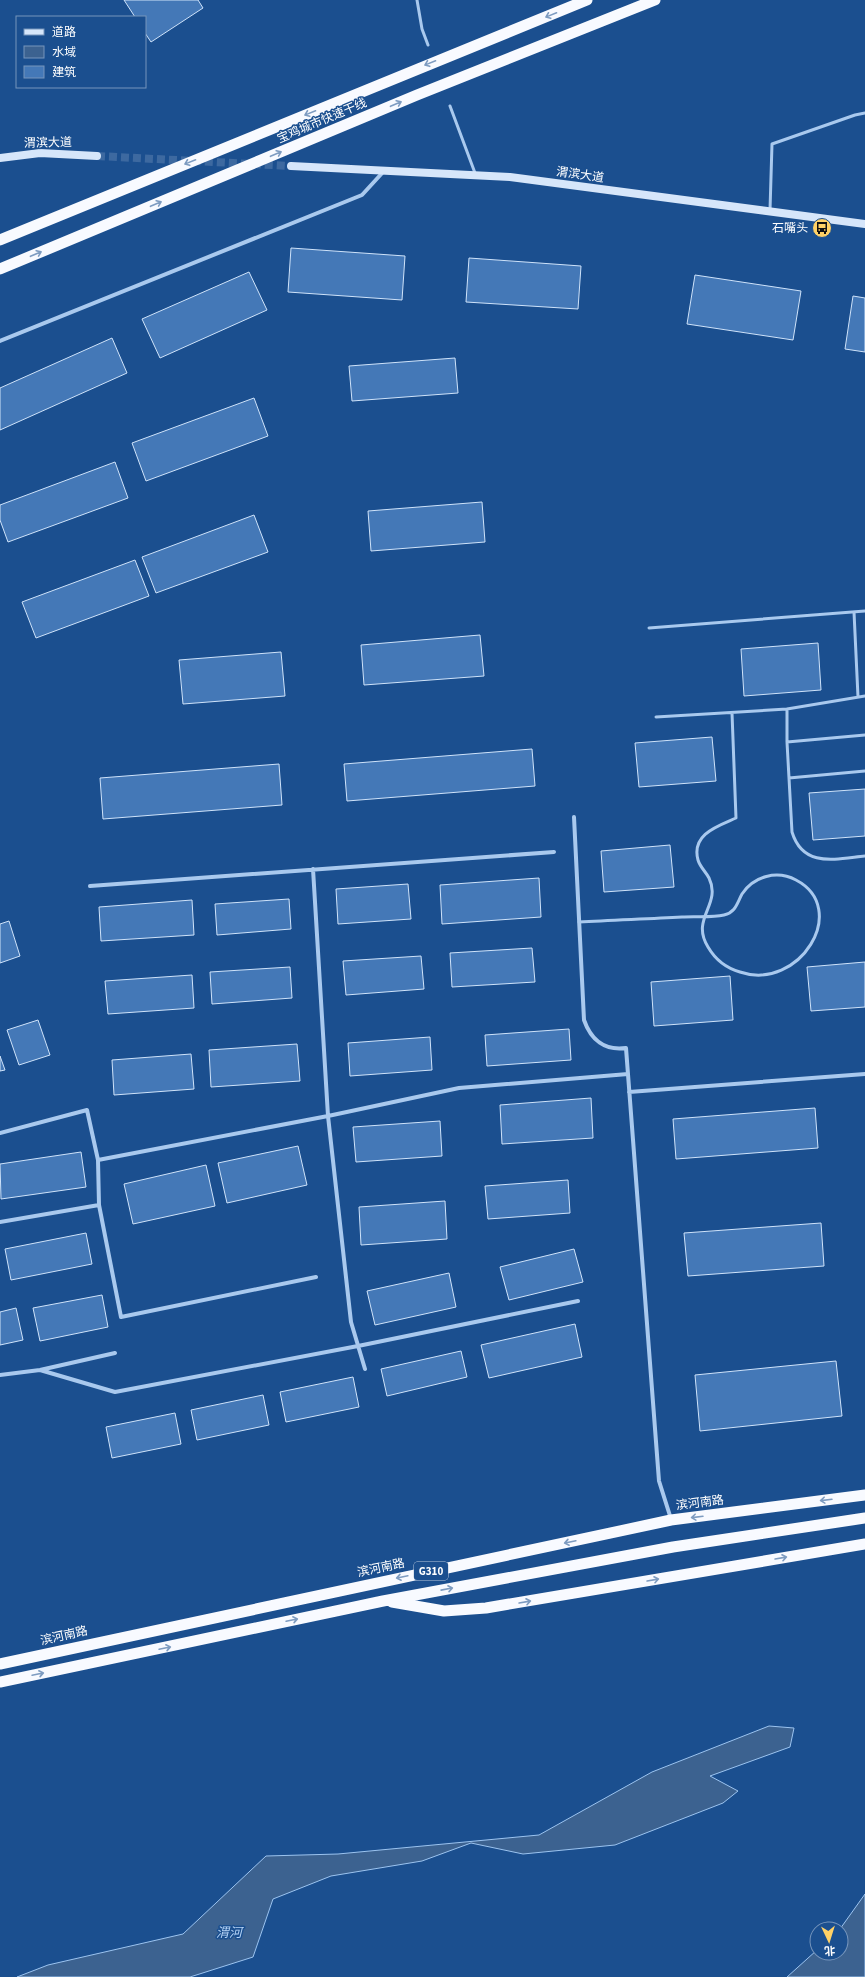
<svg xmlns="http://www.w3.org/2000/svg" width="865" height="1977" font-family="'Source Sans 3','Noto Sans SC',sans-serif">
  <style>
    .water { fill: #3c6290; stroke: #9cc4f0 }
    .building { fill: #4478b7; stroke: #cfe3fa }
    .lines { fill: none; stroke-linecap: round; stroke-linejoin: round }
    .secondary-tunnel { stroke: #3d69a0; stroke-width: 8; stroke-dasharray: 8 4; stroke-linecap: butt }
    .service { stroke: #a9c9ee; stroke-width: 3 }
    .minor { stroke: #a9c9ee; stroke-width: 4 }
    .secondary { stroke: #d6e6fa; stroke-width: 8 }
    .trunk { stroke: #f8faff; stroke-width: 11 }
    .oneway { stroke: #7e9cc1 }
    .labels { text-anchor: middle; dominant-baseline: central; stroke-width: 3; stroke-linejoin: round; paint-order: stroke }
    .shield { fill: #1b4f8f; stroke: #bbcadd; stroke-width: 1 }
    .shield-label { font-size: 11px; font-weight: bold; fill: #fff }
    .street-label { font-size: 12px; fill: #fff; stroke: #1b4f8f }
    .poi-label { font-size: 12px; fill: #fff; stroke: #1b4f8f; text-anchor: end }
    .water-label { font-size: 13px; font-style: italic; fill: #b5d3f5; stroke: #1b4f8f }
  </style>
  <rect width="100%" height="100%" fill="#1b4f8f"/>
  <path class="water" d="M 769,1726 L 794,1728 L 790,1747 L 710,1776 L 738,1791 L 723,1803 L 615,1845 L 523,1854 L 471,1843 L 422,1861 L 331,1876 L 273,1899 L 253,1957 L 190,1977 L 17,1977 L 48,1965 L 183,1934 L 266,1856 L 338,1854 L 539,1835 L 652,1772 Z
    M 865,1894 L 865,1977 L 787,1977 L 817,1950 L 817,1953 L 841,1953 L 840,1929 Z"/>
  <path class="building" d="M 124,0 L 198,0 L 203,8 L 151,42 L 145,33 L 145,17 L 135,17 Z
    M 291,248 L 405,256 L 402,300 L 288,292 Z
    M 469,258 L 581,266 L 578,309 L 466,302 Z
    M 249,272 L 267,310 L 160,358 L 142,319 Z
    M 695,275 L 801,291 L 793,340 L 687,324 Z
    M 853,296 L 865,298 L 865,352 L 845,349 Z
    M 112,338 L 127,373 L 0,430 L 0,388 Z
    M 455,358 L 458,393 L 352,401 L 349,366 Z
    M 254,398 L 268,436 L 146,481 L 132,443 Z
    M 115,462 L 128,498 L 8,542 L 0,520 L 0,505 Z
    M 482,502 L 485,542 L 371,551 L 368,511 Z
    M 254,515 L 268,552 L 156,593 L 142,557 Z
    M 135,560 L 149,596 L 36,638 L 22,602 Z
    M 480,635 L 484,676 L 364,685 L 361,645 Z
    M 818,643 L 821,690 L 744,696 L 741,649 Z
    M 281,652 L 285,696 L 183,704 L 179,660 Z
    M 712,737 L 716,781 L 639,787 L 635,743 Z
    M 532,749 L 535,786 L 347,801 L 344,764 Z
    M 279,764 L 282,805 L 103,819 L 100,778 Z
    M 865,789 L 865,836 L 813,840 L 809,793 Z
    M 670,845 L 674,887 L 604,892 L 601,851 Z
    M 539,878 L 541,917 L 442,924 L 440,885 Z
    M 408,884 L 411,919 L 338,924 L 336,889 Z
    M 289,899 L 291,929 L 217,935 L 215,904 Z
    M 192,900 L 194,935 L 101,941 L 99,907 Z
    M 9,921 L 20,956 L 0,963 L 0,924 Z
    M 532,948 L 535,982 L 452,987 L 450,953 Z
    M 421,956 L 424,989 L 346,995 L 343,961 Z
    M 865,962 L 865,1007 L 811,1011 L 807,967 Z
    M 290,967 L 292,998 L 212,1004 L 210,972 Z
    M 192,975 L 194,1008 L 108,1014 L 105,981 Z
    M 730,976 L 733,1020 L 654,1026 L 651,982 Z
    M 38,1020 L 50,1055 L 19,1065 L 7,1030 Z
    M 569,1029 L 571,1060 L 487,1066 L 485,1035 Z
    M 430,1037 L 432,1070 L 350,1076 L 348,1043 Z
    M 297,1044 L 300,1081 L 211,1087 L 209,1050 Z
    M 191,1054 L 194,1089 L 114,1095 L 112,1060 Z
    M 0,1056 L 5,1070 L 0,1071 Z
    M 591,1098 L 593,1138 L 502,1144 L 500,1105 Z
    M 815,1108 L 818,1148 L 676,1159 L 673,1119 Z
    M 440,1121 L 442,1156 L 356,1162 L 353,1127 Z
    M 298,1146 L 307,1185 L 227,1203 L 218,1163 Z
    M 81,1152 L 86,1187 L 1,1199 L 0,1164 Z
    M 206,1165 L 215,1206 L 133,1224 L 124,1184 Z
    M 568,1180 L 570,1213 L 488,1219 L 485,1186 Z
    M 445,1201 L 447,1239 L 361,1245 L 359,1207 Z
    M 821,1223 L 824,1266 L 688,1276 L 684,1233 Z
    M 86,1233 L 92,1264 L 11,1280 L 5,1249 Z
    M 574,1249 L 583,1282 L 509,1300 L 500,1267 Z
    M 449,1273 L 456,1307 L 375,1325 L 367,1291 Z
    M 102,1295 L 108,1327 L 40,1341 L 33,1308 Z
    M 16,1308 L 23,1340 L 0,1345 L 0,1312 Z
    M 575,1324 L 582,1357 L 489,1378 L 481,1345 Z
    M 461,1351 L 467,1377 L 387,1396 L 381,1369 Z
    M 836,1361 L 842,1416 L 700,1431 L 695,1375 Z
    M 353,1377 L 359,1407 L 286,1422 L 280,1392 Z
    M 263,1395 L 269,1425 L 197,1440 L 191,1410 Z
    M 175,1413 L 181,1444 L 112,1458 L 106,1427 Z"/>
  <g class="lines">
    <path class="secondary-tunnel" d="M 97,156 L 291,166"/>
    <path class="service" d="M 417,0 L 422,29 L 428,45
      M 450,106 L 475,173
      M 770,210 L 772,144 L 855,115 L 865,113
      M 854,612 L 858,697
      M 649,628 L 865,611
      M 865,696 L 787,709 L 787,742 L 792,832 C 803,868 835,859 865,856
      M 656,717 L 787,709
      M 787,742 L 865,735
      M 789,778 L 865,771
      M 579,922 C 613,920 647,919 682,917 C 695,916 711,918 724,915 C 736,912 737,903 742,894 C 754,876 777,870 796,880 C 851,909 799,992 740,972 C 726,968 715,959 708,947 C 690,918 722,905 709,878 C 706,872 700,867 698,860 C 691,834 718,826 736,818 L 732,713"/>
    <path class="minor" d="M 0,341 L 362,195 L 384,171
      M 574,817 L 584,1020 C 591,1040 605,1051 626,1048 L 659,1481 L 671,1519
      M 313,869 L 328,1116 L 351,1322 L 365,1369
      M 90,886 L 554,852
      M 629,1092 L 865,1074
      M 0,1133 L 87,1110 L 98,1160 L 99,1205 L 121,1317 L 316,1277
      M 98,1160 L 328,1116 L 459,1088 L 628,1074
      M 0,1222 L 99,1205
      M 40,1370 L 115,1392 L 358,1346 L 578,1301
      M 0,1375 L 40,1370 L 115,1353"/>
    <path class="secondary" d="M 0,158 L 40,153 L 97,156
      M 291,166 L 510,177 L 865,224"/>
    <path class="trunk" d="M 0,240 L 587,0
      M 0,269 L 417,95 L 655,0
      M 392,1602 L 444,1611 L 486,1608 L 865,1544
      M 0,1664 L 671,1520 L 865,1495
      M 0,1682 L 383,1601 L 673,1547 L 865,1518"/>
  </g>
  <defs><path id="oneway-shaft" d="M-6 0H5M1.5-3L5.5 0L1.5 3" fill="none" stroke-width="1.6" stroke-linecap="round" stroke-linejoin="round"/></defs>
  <g class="oneway">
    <use href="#oneway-shaft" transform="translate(551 15) rotate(158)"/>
    <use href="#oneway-shaft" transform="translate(430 63) rotate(158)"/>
    <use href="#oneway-shaft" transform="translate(396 104) rotate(-23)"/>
    <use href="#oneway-shaft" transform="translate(310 113) rotate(158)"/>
    <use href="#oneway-shaft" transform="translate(276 154) rotate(-23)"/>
    <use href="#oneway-shaft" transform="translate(190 162) rotate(158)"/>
    <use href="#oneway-shaft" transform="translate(156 204) rotate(-23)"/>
    <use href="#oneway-shaft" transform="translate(36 254) rotate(-23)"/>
    <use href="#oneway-shaft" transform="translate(826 1500) rotate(173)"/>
    <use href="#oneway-shaft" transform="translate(697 1517) rotate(173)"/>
    <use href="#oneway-shaft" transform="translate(570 1542) rotate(168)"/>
    <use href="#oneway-shaft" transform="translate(781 1558) rotate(-10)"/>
    <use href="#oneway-shaft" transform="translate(402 1577) rotate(168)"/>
    <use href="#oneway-shaft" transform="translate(653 1580) rotate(-10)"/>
    <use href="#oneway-shaft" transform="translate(447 1589) rotate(-11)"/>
    <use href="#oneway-shaft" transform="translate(525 1602) rotate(-10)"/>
    <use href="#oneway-shaft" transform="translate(292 1620) rotate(-12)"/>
    <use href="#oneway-shaft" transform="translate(165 1648) rotate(-12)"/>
    <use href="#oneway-shaft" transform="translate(38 1674) rotate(-12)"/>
  </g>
  <defs>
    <g id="bus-disc" transform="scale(1)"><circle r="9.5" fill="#ffd166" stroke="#1b4f8f"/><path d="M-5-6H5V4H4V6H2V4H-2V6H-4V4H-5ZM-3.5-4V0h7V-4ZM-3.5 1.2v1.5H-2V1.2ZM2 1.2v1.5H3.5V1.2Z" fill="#111"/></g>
  </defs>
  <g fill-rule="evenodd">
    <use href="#bus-disc" x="822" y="228"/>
  </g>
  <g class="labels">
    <rect class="shield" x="414" y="1562" width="34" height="18" rx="3"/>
    <g class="shield-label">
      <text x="431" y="1571">G310</text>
    </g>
    <g class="street-label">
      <text transform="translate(322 121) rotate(-23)">宝鸡城市快速干线</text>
      <text transform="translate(48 143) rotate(-1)">渭滨大道</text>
      <text transform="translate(580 175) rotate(8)">渭滨大道</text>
      <text transform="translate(700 1503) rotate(-7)">滨河南路</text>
      <text transform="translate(381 1568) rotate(-12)">滨河南路</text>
      <text transform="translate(64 1636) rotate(-13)">滨河南路</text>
    </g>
    <g class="poi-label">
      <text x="808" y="228">石嘴头</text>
    </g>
    <g class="water-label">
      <text x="229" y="1933">渭河</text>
    </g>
  </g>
  <rect x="16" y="16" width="130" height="72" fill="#1b4f8f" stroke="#7695bc"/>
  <rect x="24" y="29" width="20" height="6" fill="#d6e6fa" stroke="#7695bc"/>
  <text x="52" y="36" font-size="12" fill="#ffffff">道路</text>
  <rect x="24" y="46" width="20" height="12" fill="#3c6290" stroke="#7695bc"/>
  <text x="52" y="56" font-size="12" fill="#ffffff">水域</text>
  <rect x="24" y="66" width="20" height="12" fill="#4478b7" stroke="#7695bc"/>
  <text x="52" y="76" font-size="12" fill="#ffffff">建筑</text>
  <g transform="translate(829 1941) rotate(176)"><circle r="19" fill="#1b4f8f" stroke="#7695bc"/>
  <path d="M0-3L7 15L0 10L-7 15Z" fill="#ffd166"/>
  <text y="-6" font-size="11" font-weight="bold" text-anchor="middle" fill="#ffffff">北</text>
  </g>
</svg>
